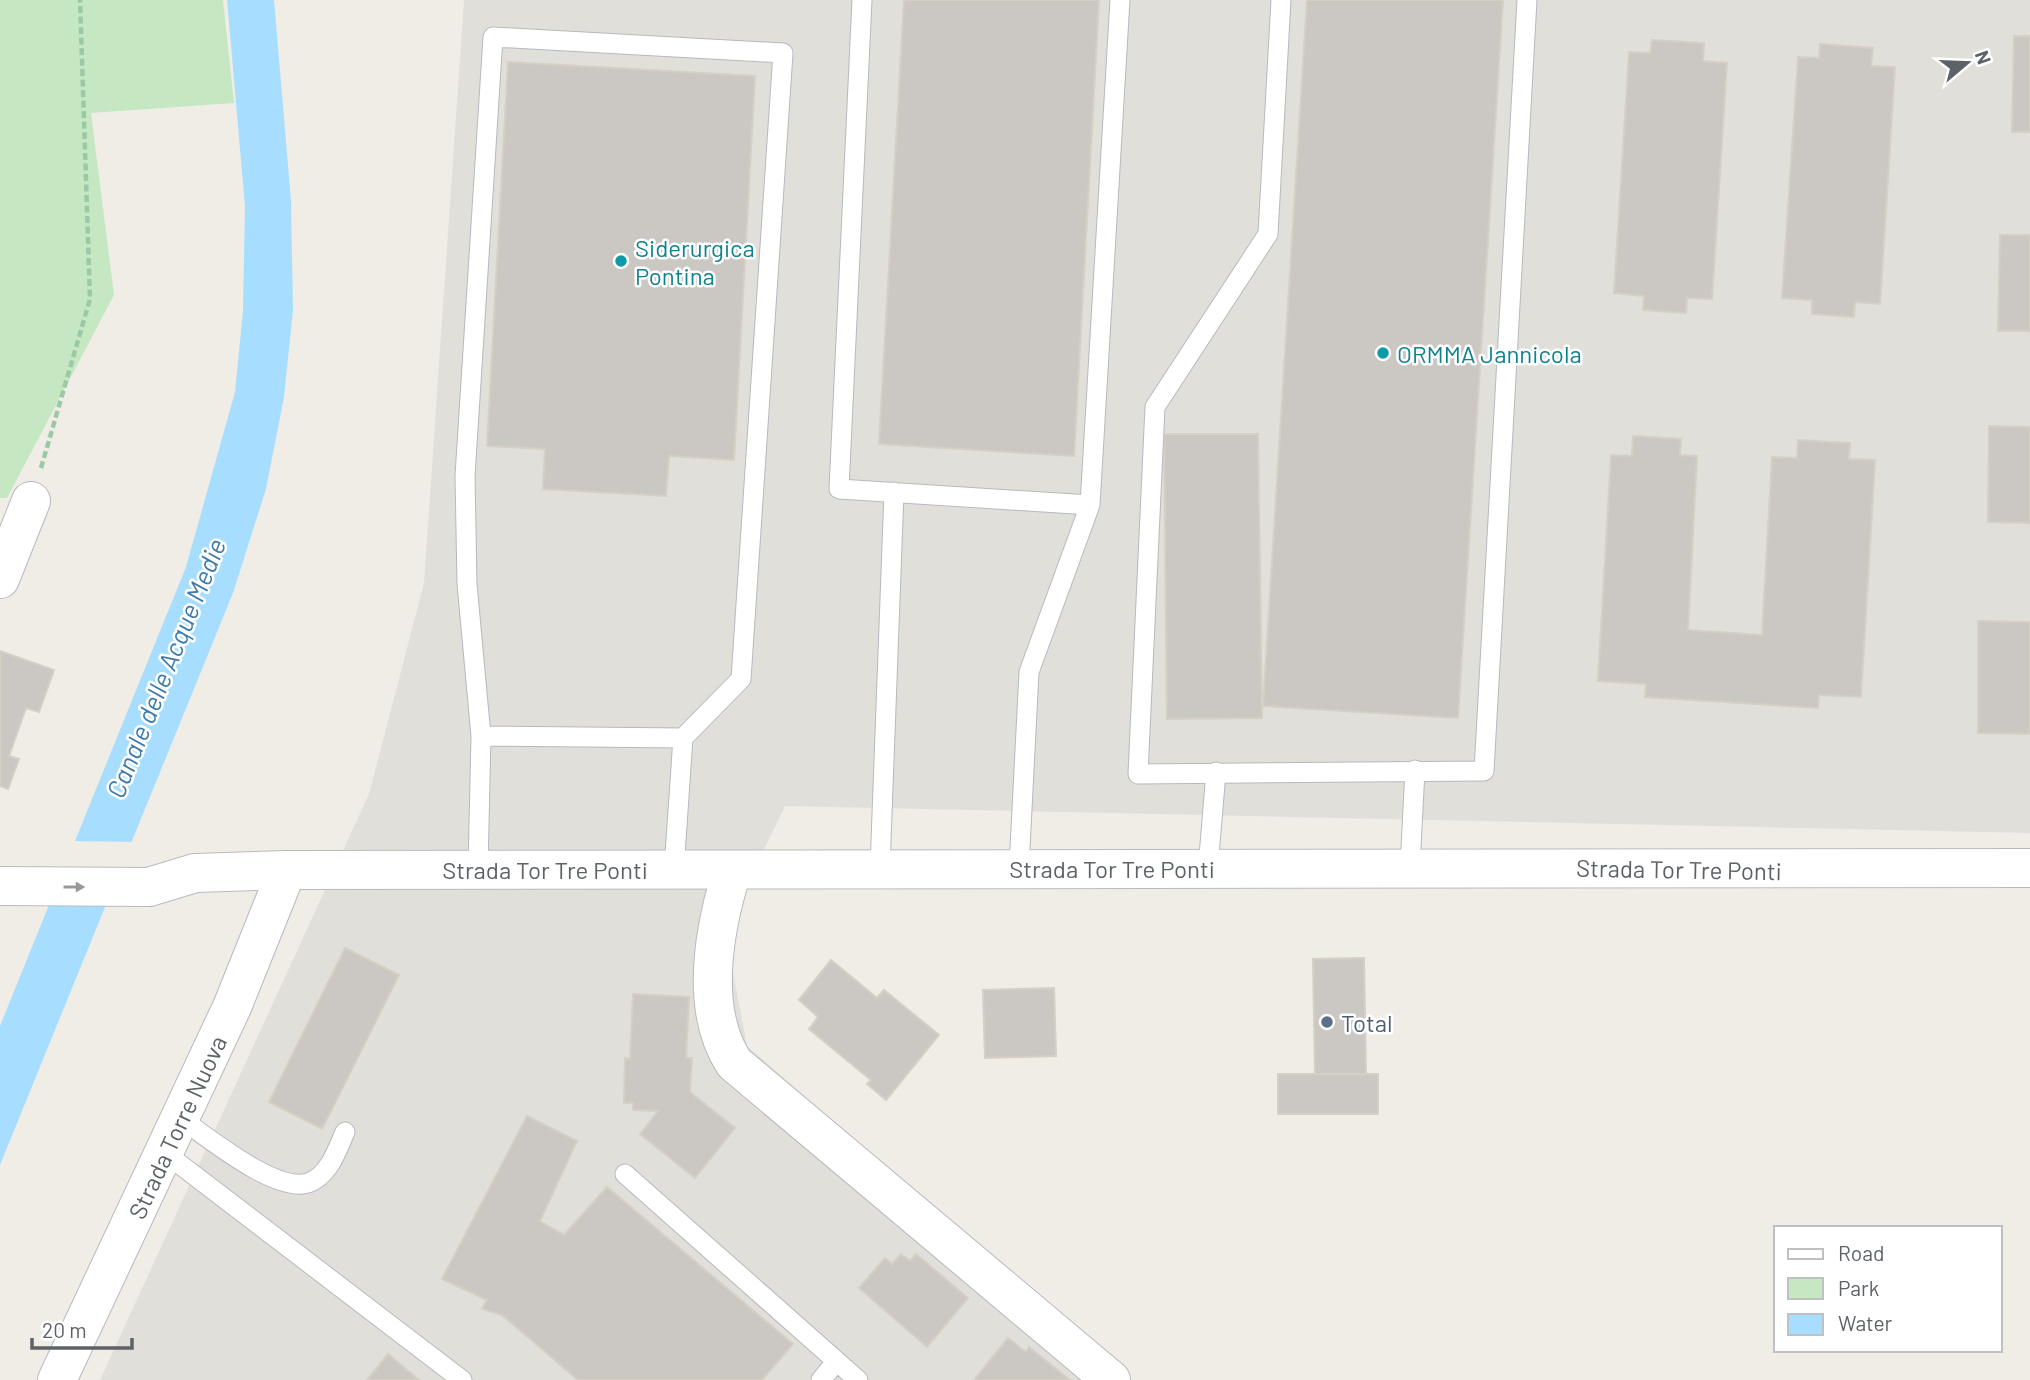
<svg xmlns="http://www.w3.org/2000/svg" width="2030" height="1380" font-family="Barlow,sans-serif">
  <style>
    .industrial { fill: #e1dfda }
    .green { fill: #c5e8c2 }
    .water { fill: #a7deff }
    .pier { fill: #f0ede6 }
    .building { fill: #cbc8c3; stroke: #d5cfc4; stroke-width: 2 }
    .lines { fill: none; stroke-linecap: round; stroke-linejoin: round }
    .lane-casing { stroke: #b6b9bd; stroke-width: 21 }
    .street-casing { stroke: #b6b9bd; stroke-width: 40 }
    .secondary-casing { stroke: #b7bbc0; stroke-width: 40 }
    .path { stroke: #9bc9a5; stroke-width: 4.5; stroke-dasharray: 7 3.5; stroke-linecap: butt }
    .lane { stroke: #fff; stroke-width: 19 }
    .street { stroke: #fff; stroke-width: 38 }
    .secondary { stroke: #fff; stroke-width: 38 }
    .oneway { fill: #96999c }
    .culture-dot { fill: #0f9aa8; stroke: #fff; stroke-width: 2.5 }
    .service-dot { fill: #5c6f8a; stroke: #fff; stroke-width: 2.5 }
    .labels { text-anchor: middle; dominant-baseline: central; stroke-width: 5; stroke-linejoin: round; paint-order: stroke }
    .culture-label { font-size: 24px; fill: #0d838f; stroke: #fff; text-anchor: start }
    .street-label { font-size: 24px; fill: #5d6267; stroke: #fff }
    .service-label { font-size: 24px; fill: #4e5e75; stroke: #fff; text-anchor: start }
    .water-label { font-size: 26px; font-style: italic; fill: #3d7aac; stroke: #fff }
  </style>
  <rect width="100%" height="100%" fill="#f0ede6"/>
  <path class="industrial" d="M 464,0 L 2030,0 L 2030,833 L 785,806 L 725,930 L 747,1046 L 1129,1380 L 100,1380 L 369,794 L 424,583 Z"/>
  <path class="green" d="M 0,0 L 223,0 L 234,103 L 91,113 L 114,295 L 7,498 L 0,498 Z"/>
  <path class="water" d="M 227,0 L 274,0 L 291,201 L 293,310 L 284,397 L 266,489 L 233,593 L 0,1165 L 0,1026 L 186,567 L 235,392 L 243,311 L 245,206 Z"/>
  <path class="pier" d="M 71,841 L 135,842 L 111,901 L 47,901 Z"/>
  <path class="building" d="M 904,0 L 1099,0 L 1074,456 L 879,444 Z
    M 1307,0 L 1503,0 L 1458,718 L 1263,706 Z
    M 2014,36 L 2030,36 L 2030,132 L 2012,132 Z
    M 1652,40 L 1704,43 L 1703,61 L 1727,63 L 1712,299 L 1687,298 L 1686,313 L 1643,310 L 1644,296 L 1614,293 L 1629,52 L 1650,53 Z
    M 1820,44 L 1873,48 L 1871,66 L 1895,67 L 1880,304 L 1855,302 L 1854,317 L 1812,314 L 1812,300 L 1782,298 L 1798,57 L 1819,58 Z
    M 508,62 L 755,76 L 734,460 L 669,456 L 666,496 L 543,489 L 545,449 L 487,446 Z
    M 2000,235 L 2030,235 L 2030,331 L 1998,331 Z
    M 1989,426 L 2030,427 L 2030,523 L 1988,522 Z
    M 1164,434 L 1258,434 L 1262,718 L 1167,719 Z
    M 1633,436 L 1681,439 L 1680,455 L 1697,456 L 1688,630 L 1762,635 L 1772,457 L 1797,458 L 1798,440 L 1850,443 L 1849,459 L 1875,460 L 1861,697 L 1819,695 L 1818,708 L 1645,697 L 1646,684 L 1598,681 L 1611,455 L 1632,456 Z
    M 1978,621 L 2030,622 L 2030,734 L 1978,733 Z
    M 0,651 L 54,670 L 39,712 L 26,708 L 9,756 L 19,759 L 8,789 L 0,786 Z
    M 345,948 L 399,975 L 322,1129 L 269,1102 Z
    M 1364,958 L 1366,1074 L 1315,1074 L 1313,959 Z
    M 831,960 L 877,998 L 884,990 L 939,1035 L 886,1100 L 867,1084 L 871,1080 L 809,1029 L 818,1017 L 799,1000 Z
    M 1054,988 L 1056,1056 L 985,1058 L 983,990 Z
    M 633,994 L 689,997 L 686,1058 L 692,1058 L 690,1092 L 735,1128 L 695,1178 L 640,1134 L 658,1111 L 633,1110 L 633,1103 L 624,1103 L 625,1058 L 630,1059 Z
    M 1278,1074 L 1378,1074 L 1378,1114 L 1278,1114 Z
    M 527,1116 L 577,1141 L 540,1221 L 564,1235 L 607,1187 L 793,1344 L 762,1380 L 578,1380 L 502,1315 L 482,1309 L 487,1300 L 442,1279 Z
    M 901,1254 L 910,1261 L 916,1254 L 968,1298 L 927,1347 L 859,1288 L 885,1258 L 892,1264 Z
    M 1008,1338 L 1026,1352 L 1029,1347 L 1070,1380 L 974,1380 Z
    M 388,1354 L 419,1380 L 367,1380 Z"/>
  <g class="lines">
    <g class="lane-casing">
      <path id="lane" d="M 862,0 L 839,489 L 1090,505
        M 1281,0 L 1268,234 L 1155,407 L 1138,774 L 1484,771 L 1527,0
        M 481,736 L 683,738
        M 1410,867 L 1415,770
        M 880,868 L 894,492
        M 1019,868 L 1029,672 L 1090,505 L 1120,0
        M 1208,868 L 1216,772
        M 478,869 L 481,736 L 467,584 L 465,476 L 493,37 L 783,53 L 741,679 L 683,738 L 674,869
        M 181,1119 C 208,1137 275,1193 308,1183 C 329,1176 337,1150 345,1132
        M 165,1153 L 462,1380
        M 625,1174 L 858,1380
        M 821,1380 L 835,1363"/>
    </g>
    <g class="street-casing">
      <path id="street" d="M 0,579 L 31,501
        M 732,871 C 714,929 699,1009 734,1063 L 1111,1380
        M 57,1380 L 232,1007 L 287,870"/>
    </g>
    <g class="secondary-casing">
      <path id="secondary" d="M 0,886 L 149,887 L 195,873 L 287,870 L 2030,868"/>
    </g>
    <path class="path" d="M 41,468 L 90,299 L 80,0"/>
    <use href="#lane" class="lane"/>
    <use href="#street" class="street"/>
    <use href="#secondary" class="secondary"/>
  </g>
  <defs><path id="oneway-solid" d="M-6-.8H1V-3.2L6.5 0L1 3.2V.8H-6Z" transform="scale(1.75)"/></defs>
  <use class="oneway" href="#oneway-solid" transform="translate(74 887)"/>
  <g class="culture-dot">
    <circle cx="621" cy="261" r="7"/>
    <circle cx="1383" cy="353" r="7"/>
  </g>
  <circle class="service-dot" cx="1327" cy="1022" r="7"/>
  <g class="labels">
    <g class="culture-label">
      <text x="635" y="247">Siderurgica<tspan x="635" dy="28">Pontina</tspan></text>
      <text x="1397" y="353">ORMMA Jannicola</text>
    </g>
    <g class="street-label">
      <text x="1112" y="868">Strada Tor Tre Ponti</text>
      <text x="545" y="869">Strada Tor Tre Ponti</text>
      <text transform="translate(1679 869) rotate(1)">Strada Tor Tre Ponti</text>
      <text transform="translate(177 1127) rotate(-65)">Strada Torre Nuova</text>
    </g>
    <g class="service-label">
      <text x="1341" y="1022">Total</text>
    </g>
    <g class="water-label">
      <text transform="translate(165 668) rotate(-68)">Canale delle Acque Medie</text>
    </g>
  </g>
  <rect x="1774" y="1226" width="228" height="126" fill="#ffffff" stroke="#bec0c2" stroke-width="2"/>
  <rect x="1788" y="1249" width="35" height="10" fill="#ffffff" stroke="#bec0c2" stroke-width="2"/>
  <text x="1838" y="1261" font-size="21" fill="#5d6267">Road</text>
  <rect x="1788" y="1278" width="35" height="21" fill="#c5e8c2" stroke="#bec0c2" stroke-width="2"/>
  <text x="1838" y="1296" font-size="21" fill="#5d6267">Park</text>
  <rect x="1788" y="1314" width="35" height="21" fill="#a7deff" stroke="#bec0c2" stroke-width="2"/>
  <text x="1838" y="1331" font-size="21" fill="#5d6267">Water</text>
  <g transform="translate(1967 63) rotate(71)" stroke="#ffffff" stroke-width="5" paint-order="stroke">
  <path d="M0-5L12 26L0 18L-12 26Z" fill="#5d6267"/>
  <text y="-10" font-size="19" font-weight="bold" text-anchor="middle" fill="#5d6267">N</text>
  </g>
  <path d="M32 1338v10h100v-10" fill="none" stroke="#5d6267" stroke-width="3.5"/>
  <text x="42" y="1338" font-size="21" fill="#5d6267" stroke="#ffffff" stroke-width="5" paint-order="stroke">20 m</text>
</svg>
